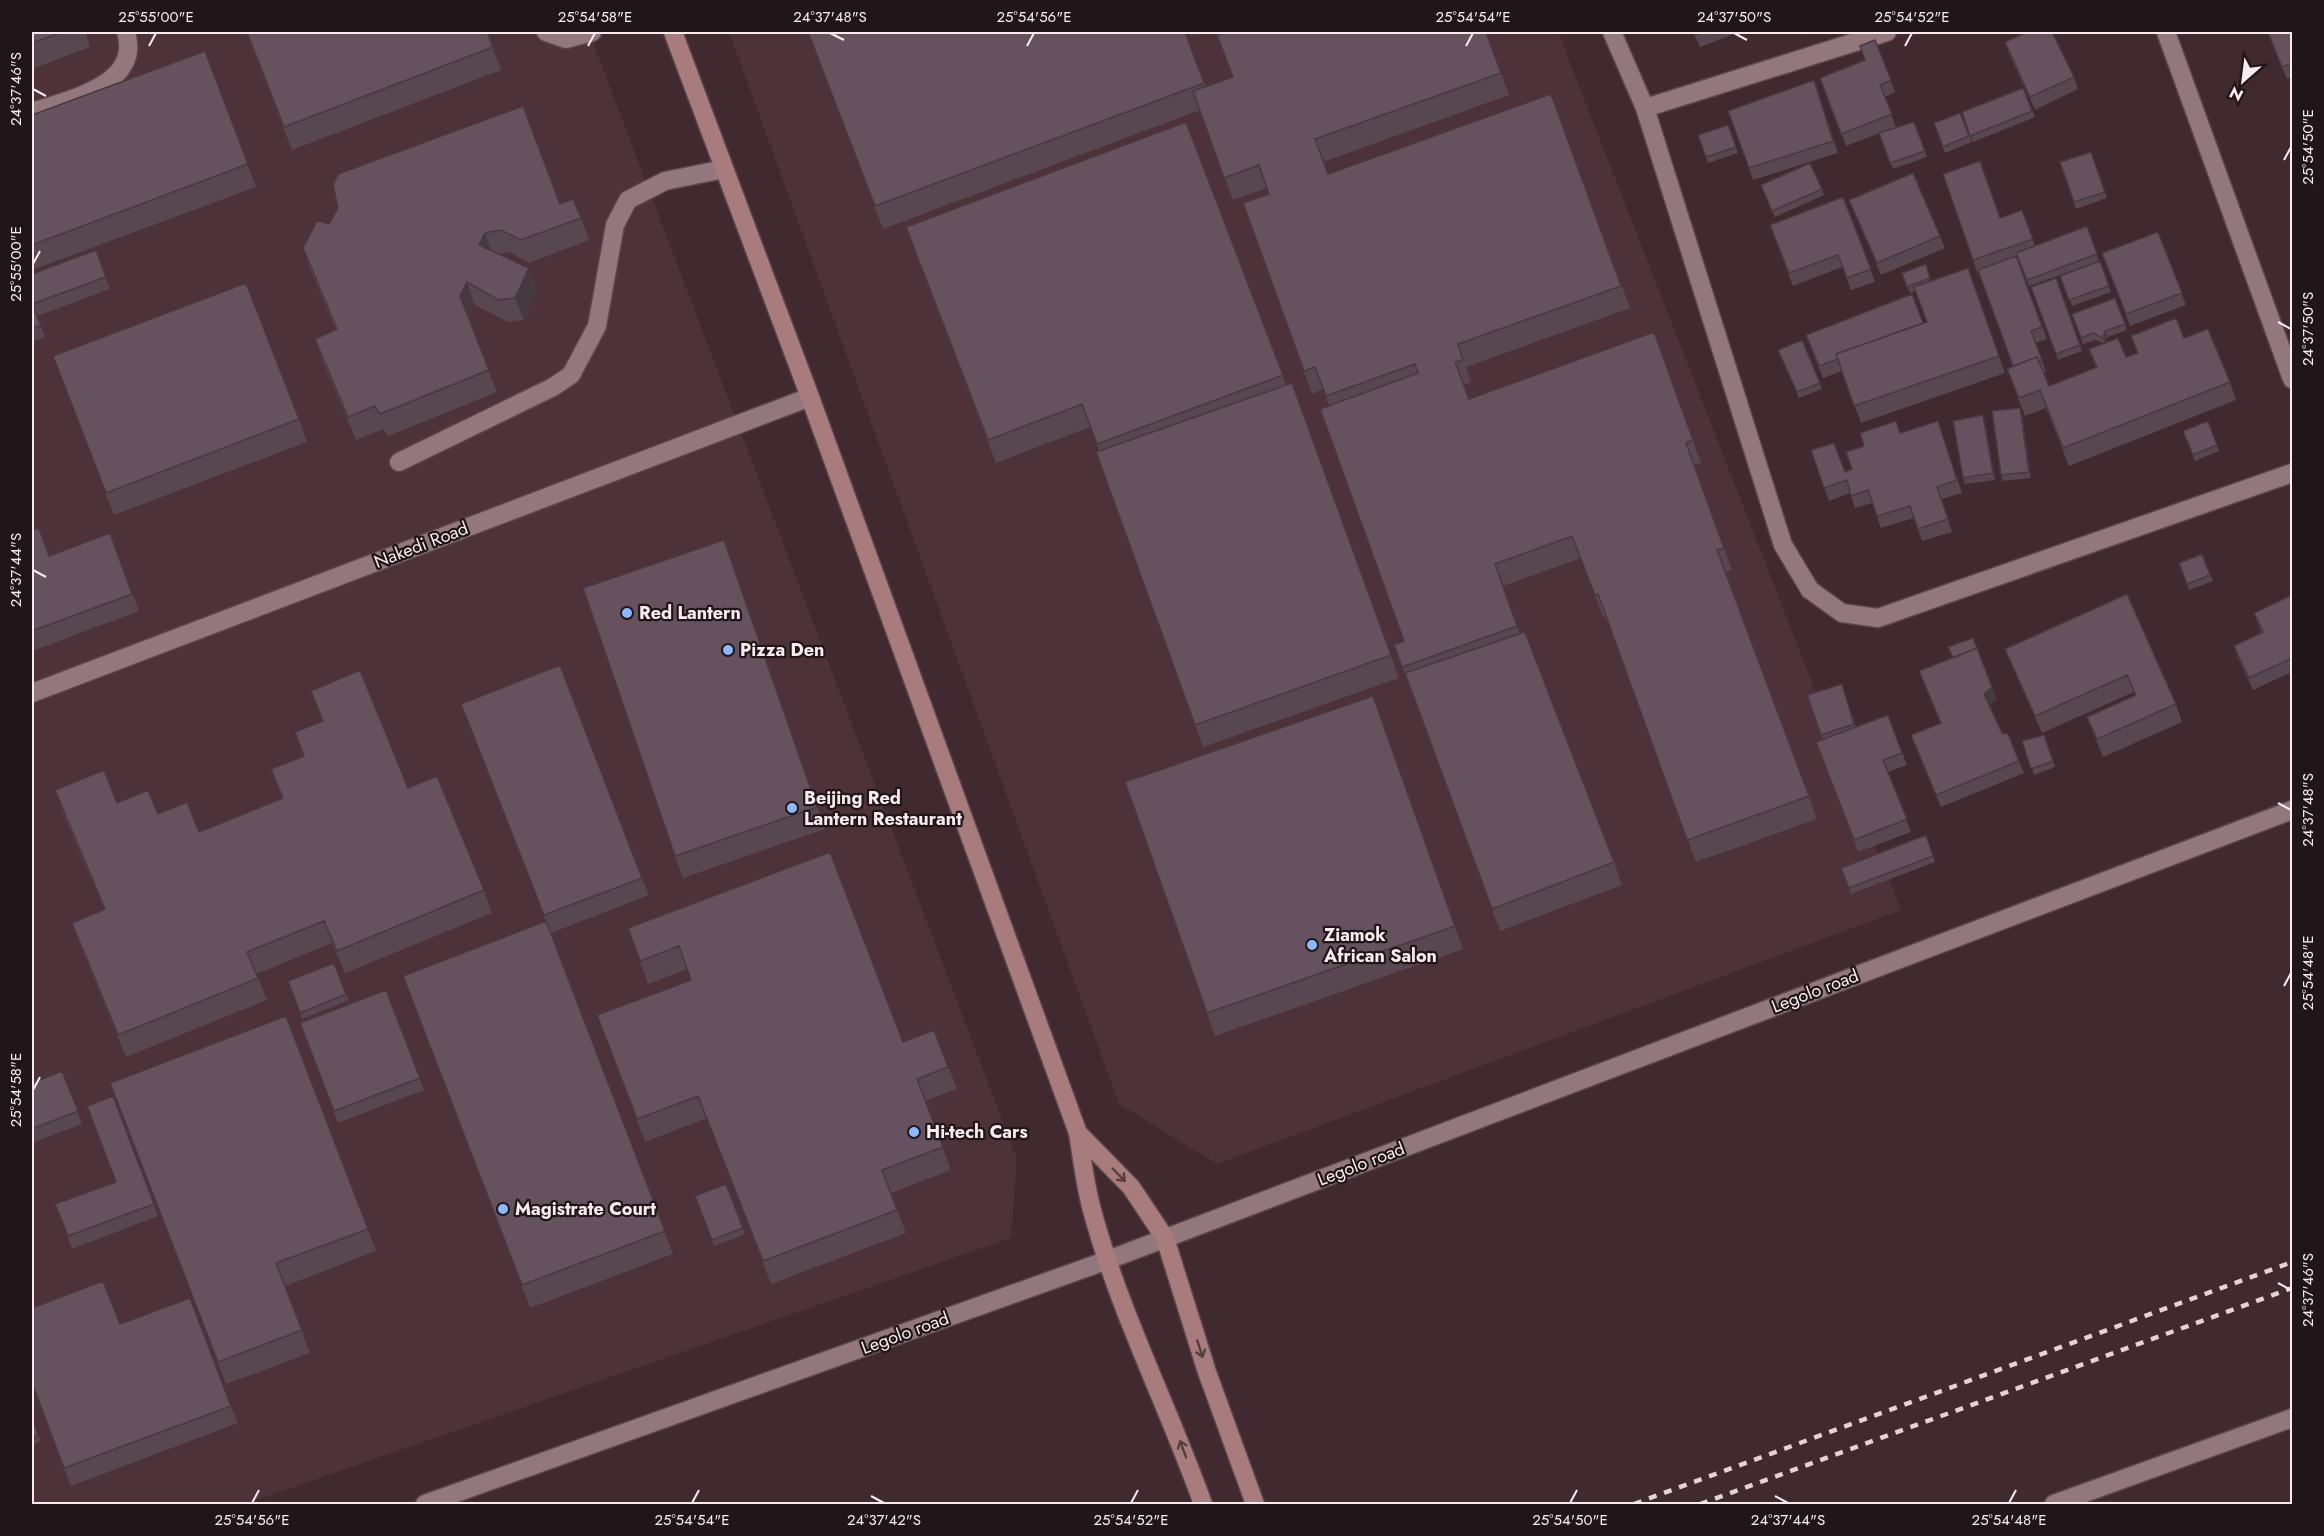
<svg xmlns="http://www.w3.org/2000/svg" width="2324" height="1536" font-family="Jost,sans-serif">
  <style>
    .built { fill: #4e3239 }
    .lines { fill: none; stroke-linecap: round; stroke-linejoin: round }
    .lane-casing { stroke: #59464a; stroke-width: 21 }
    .street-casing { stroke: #59464a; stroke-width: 21 }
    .secondary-casing { stroke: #59464a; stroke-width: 21 }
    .lane { stroke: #92777d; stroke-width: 18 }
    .street { stroke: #92777d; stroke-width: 18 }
    .secondary { stroke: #a87b7d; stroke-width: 18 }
    .rail { stroke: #e3d3d7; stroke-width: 4.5; stroke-dasharray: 8 8; stroke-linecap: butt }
    .wall { fill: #584651 }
    .shaded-wall { fill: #473942 }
    .building { fill: #66515e; stroke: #473942; stroke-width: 1.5 }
    .oneway { stroke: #563e40 }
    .ticks { fill: none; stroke: #f9eaed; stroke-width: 2 }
    .poi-dot { fill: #8cb9fc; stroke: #201518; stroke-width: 2 }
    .labels { text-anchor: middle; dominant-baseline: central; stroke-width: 4.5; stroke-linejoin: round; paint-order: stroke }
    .street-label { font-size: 18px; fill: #f9eaed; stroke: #201518 }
    .poi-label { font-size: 18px; font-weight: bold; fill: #f9eaed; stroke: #201518; text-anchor: start }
    .neatline { fill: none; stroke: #f9eaed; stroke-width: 2 }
    .ticks-label { font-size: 15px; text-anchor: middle; fill: #f9eaed }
  </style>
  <rect width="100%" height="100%" fill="#40292f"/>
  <path class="built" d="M 32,32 L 589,32 L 1017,1159 L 1011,1238 L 245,1504 L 32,1504 Z
    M 729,32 L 1558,32 L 1901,910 L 1217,1164 L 1119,1104 Z"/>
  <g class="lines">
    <g class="lane-casing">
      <path id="lane" d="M 546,32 L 566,39 L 592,32
        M 32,112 C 68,100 142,85 126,32
        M 399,462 L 553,387 L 571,375 L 597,326 L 615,225 L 628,200 L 665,181 L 724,169"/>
    </g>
    <g class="street-casing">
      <path id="street" d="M 1612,32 L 1645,108 L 1783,545 L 1810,590 L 1842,613 L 1878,618 L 2292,473
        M 2166,32 L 2292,379
        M 1645,108 L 1887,32
        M 32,693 L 810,397
        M 425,1504 L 1108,1260 L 2292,810
        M 2054,1504 L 2292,1418"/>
    </g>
    <g class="secondary-casing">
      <path id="secondary" d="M 673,32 L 810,397 L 1078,1133 C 1082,1158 1085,1185 1092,1210 C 1119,1311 1168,1406 1203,1504
        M 1078,1133 L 1131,1187 L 1165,1238 L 1207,1372 L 1255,1504"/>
    </g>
    <use href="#lane" class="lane"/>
    <use href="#street" class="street"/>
    <use href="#secondary" class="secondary"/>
    <path class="rail" d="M 1634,1504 L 2292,1262
      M 1700,1504 L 2292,1288"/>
  </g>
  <path class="wall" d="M 32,32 L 85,32 L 90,47 L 32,69 Z
    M 246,32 L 487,32 L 501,70 L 292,150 Z
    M 808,32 L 1185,32 L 1206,86 L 1486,32 L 1509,95 L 1323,162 L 1328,174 L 1551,94 L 1630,308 L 1466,367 L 1471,382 L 1463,385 L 1469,399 L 1654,332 L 1701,463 L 1694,465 L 1732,570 L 1726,572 L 1817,819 L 1696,862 L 1606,616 L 1603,617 L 1581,558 L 1503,586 L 1520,634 L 1614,862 L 1622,885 L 1500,931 L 1394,645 L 1404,641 L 1329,405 L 1323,389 L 1312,394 L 1243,203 L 1269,194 L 1267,188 L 1233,200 L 1200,110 L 883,229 Z
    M 1189,32 L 1203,32 L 1190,36 Z
    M 1693,32 L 1739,32 L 1700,47 Z
    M 1800,32 L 1809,32 L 1801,35 Z
    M 2267,32 L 2292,32 L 2292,77 L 2287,79 Z
    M 1875,40 L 1895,92 L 1885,97 L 1896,127 L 1846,146 L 1820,78 L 1865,60 Z
    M 2005,42 L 2074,77 L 2078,89 L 2035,110 L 2009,54 Z
    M 205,51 L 256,187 L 32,270 L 32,115 Z
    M 1814,80 L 1838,153 L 1753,180 L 1728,111 Z
    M 2023,88 L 2035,117 L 1973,142 L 1962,112 Z
    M 1960,113 L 1972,142 L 1945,153 L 1934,123 Z
    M 1186,122 L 1286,385 L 1292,383 L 1399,678 L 1203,747 L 1096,452 L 1099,451 L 1090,427 L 996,463 L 914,250 Z
    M 1914,122 L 1927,157 L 1893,169 L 1879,133 Z
    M 1728,125 L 1738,153 L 1708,163 L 1698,135 Z
    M 2091,152 L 2107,198 L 2076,209 L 2060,162 Z
    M 1761,185 L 1822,189 L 1824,195 L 1775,217 Z
    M 1843,197 L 1875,282 L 1851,290 L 1842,267 L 1793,286 L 1774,237 Z
    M 1849,200 L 1940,236 L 1945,248 L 1881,275 Z
    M 560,204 L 581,218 L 589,240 L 529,263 L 509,252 L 500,254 L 529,268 L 537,290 L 524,320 L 508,322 L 475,305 L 468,317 L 497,392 L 388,436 L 383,429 L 356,440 L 323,362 L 315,339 L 336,330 L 311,271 L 303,248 L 329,224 Z
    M 2022,210 L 2035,246 L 2087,226 L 2099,261 L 2029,286 L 2018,258 L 2017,258 L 2047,339 L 2036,343 L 2046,372 L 2043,373 L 2049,386 L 2096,368 L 2089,349 L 2104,343 L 2095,340 L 2083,344 L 2072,314 L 2115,298 L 2127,330 L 2108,337 L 2105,343 L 2126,357 L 2137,353 L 2131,336 L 2184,338 L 2230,382 L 2236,400 L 2069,466 L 2046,408 L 2025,416 L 2007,369 L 2013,366 L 1978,271 L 1977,272 L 1973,260 L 2000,218 Z
    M 2158,232 L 2186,305 L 2130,326 L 2102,253 Z
    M 96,250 L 110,289 L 37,316 L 45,337 L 32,342 L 32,274 Z
    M 2100,261 L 2111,292 L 2072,306 L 2060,276 Z
    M 1926,264 L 1931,281 L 1968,268 L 2005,373 L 1861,423 L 1842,371 L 1823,378 L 1806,335 L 1923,323 L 1927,322 L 1915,291 L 1910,293 L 1902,273 Z
    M 2056,278 L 2082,351 L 2058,360 L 2031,287 Z
    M 1802,340 L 1822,389 L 1799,398 L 1781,356 Z
    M 53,356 L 299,419 L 307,442 L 114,515 Z
    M 2022,414 L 2031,478 L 2003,481 L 2001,475 Z
    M 1938,421 L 1962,493 L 1942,499 L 1952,532 L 1922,541 L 1914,518 L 1881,528 L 1872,503 L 1855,508 L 1850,493 L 1829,501 L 1811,450 L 1845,472 L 1852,469 L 1864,446 L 1900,433 Z
    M 1985,421 L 1995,480 L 1965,484 L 1963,478 Z
    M 2208,421 L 2219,451 L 2195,461 L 2183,431 Z
    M 32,530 L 49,556 L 110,533 L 139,611 L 32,651 Z
    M 724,540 L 825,829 L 683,878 L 675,856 Z
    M 2202,554 L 2213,581 L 2189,590 L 2179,563 Z
    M 2127,594 L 2176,704 L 2182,722 L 2103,757 L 2094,735 L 2087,717 L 2135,695 L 2134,692 L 2042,733 L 2012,666 L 2005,649 Z
    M 2292,595 L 2292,672 L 2253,690 L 2238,658 L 2234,646 L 2261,632 L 2254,613 Z
    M 1919,671 L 1997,699 L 1990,705 L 2002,733 L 2019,761 L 2024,773 L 1941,807 L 1911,735 L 1940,723 Z
    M 1842,684 L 1856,727 L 1888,715 L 1907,765 L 1888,772 L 1911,832 L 1858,852 L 1816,742 L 1823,740 L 1807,695 Z
    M 311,691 L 408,788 L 484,890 L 492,913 L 345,973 L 332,943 L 257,974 L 267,1000 L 126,1057 L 80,945 L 72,923 L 104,909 L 63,813 L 55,790 L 117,803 L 158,814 L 199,832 L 282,799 L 271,769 L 303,756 L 295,732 L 322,721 Z
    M 1373,696 L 1463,949 L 1215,1036 L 1125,782 Z
    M 468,721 L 642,878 L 649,895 L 551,933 L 673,1254 L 530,1308 L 411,998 L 546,921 Z
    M 2044,735 L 2055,767 L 2034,775 L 2022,741 Z
    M 1926,835 L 1935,862 L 1851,894 L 1841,868 Z
    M 830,852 L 903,1042 L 934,1030 L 957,1089 L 925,1101 L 951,1170 L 891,1193 L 906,1233 L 771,1284 L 707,1118 L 645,1142 L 605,1037 L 691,980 L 687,969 L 648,984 L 628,928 Z
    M 334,963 L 349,1000 L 302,1019 L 288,981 Z
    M 386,990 L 424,1090 L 338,1123 L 300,1023 Z
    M 62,1071 L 82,1124 L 32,1143 L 32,1083 Z
    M 110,1083 L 368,1229 L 376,1251 L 285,1286 L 310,1353 L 226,1384 Z
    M 113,1096 L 158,1216 L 72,1249 L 55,1204 L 116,1182 Z
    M 726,1184 L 745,1234 L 714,1246 L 695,1196 Z
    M 120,1324 L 231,1406 L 238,1423 L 71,1486 L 32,1384 Z
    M 32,1417 L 41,1441 L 32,1445 Z"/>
  <path class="shaded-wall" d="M 485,233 L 493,256 L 479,245 Z
    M 529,268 L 537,290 L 524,320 L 515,298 Z
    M 467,282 L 475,305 L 468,318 L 460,296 Z
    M 2105,331 L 2108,337 L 2105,344 L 2103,338 Z
    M 2020,408 L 2022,414 L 2031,478 L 2029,472 Z
    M 1983,415 L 1985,421 L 1995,480 L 1993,473 Z
    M 1992,687 L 1997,699 L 1989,706 L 1984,694 Z"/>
  <path class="building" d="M 32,32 L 63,32 L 32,43 Z
    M 247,32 L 487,32 L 493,47 L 284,127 Z
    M 808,32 L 1185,32 L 1204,83 L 875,206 Z
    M 1226,32 L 1486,32 L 1501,73 L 1315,139 L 1328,174 L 1551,94 L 1621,286 L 1458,344 L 1463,360 L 1455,362 L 1469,399 L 1654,332 L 1693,440 L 1686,443 L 1724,548 L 1717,550 L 1809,796 L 1687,840 L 1598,594 L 1595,595 L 1572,536 L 1495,564 L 1517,626 L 1402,667 L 1394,645 L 1404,641 L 1320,409 L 1418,373 L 1415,364 L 1326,396 L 1315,367 L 1304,371 L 1243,203 L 1269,194 L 1259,165 L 1224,178 L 1193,91 L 1233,77 L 1217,35 Z
    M 1694,32 L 1704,32 L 1695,35 Z
    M 2027,32 L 2052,32 L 2074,77 L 2030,97 L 2005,42 Z
    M 2268,32 L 2292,32 L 2292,63 L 2282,67 Z
    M 1875,40 L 1891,80 L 1880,85 L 1892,114 L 1841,134 L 1820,78 L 1865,60 L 1860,46 Z
    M 205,51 L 248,164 L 32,245 L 32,115 Z
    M 1814,80 L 1833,141 L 1749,168 L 1728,111 Z
    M 2023,88 L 2032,111 L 1970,136 L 1962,112 Z
    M 523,106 L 560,204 L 573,199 L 581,218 L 521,240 L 501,230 L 485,233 L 479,245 L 529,268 L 515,298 L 499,300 L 467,282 L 460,296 L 489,370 L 380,414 L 375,406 L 348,417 L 315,339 L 337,329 L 303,248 L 317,221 L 329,224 L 338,208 L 333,185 L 338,174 Z
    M 1960,113 L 1969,136 L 1943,147 L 1934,123 Z
    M 1186,122 L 1283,375 L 1097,444 L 1082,404 L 988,440 L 906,227 Z
    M 1914,122 L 1925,151 L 1890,163 L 1879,133 Z
    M 1728,125 L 1736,147 L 1706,157 L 1698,135 Z
    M 2091,152 L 2105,192 L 2074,202 L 2060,162 Z
    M 1980,161 L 2000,218 L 2022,210 L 2033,239 L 1973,260 L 1943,174 Z
    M 1810,163 L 1822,189 L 1772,211 L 1761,185 Z
    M 1913,173 L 1940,236 L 1877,263 L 1849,200 Z
    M 1843,197 L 1871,269 L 1847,278 L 1838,255 L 1789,273 L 1770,225 Z
    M 2087,226 L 2097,254 L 2027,280 L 2016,253 Z
    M 2158,232 L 2182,293 L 2126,314 L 2102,253 Z
    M 96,250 L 106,277 L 32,304 L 41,325 L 32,329 L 32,274 Z
    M 2016,256 L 2042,327 L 2031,331 L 2042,360 L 2038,361 L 2037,357 L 2013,366 L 1978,270 Z
    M 2100,261 L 2109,286 L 2069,300 L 2060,276 Z
    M 1926,264 L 1930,278 L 1907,287 L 1902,273 Z
    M 1968,268 L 1999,356 L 1854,406 L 1836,354 L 1927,322 L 1914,287 Z
    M 2056,278 L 2080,345 L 2056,354 L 2031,287 Z
    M 246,283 L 299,419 L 106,493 L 53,356 Z
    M 1912,294 L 1923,323 L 1836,354 L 1838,359 L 1819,366 L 1806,335 Z
    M 2115,298 L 2125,324 L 2105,331 L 2103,338 L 2093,333 L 2081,338 L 2072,314 Z
    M 2176,318 L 2184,338 L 2208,329 L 2230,382 L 2063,448 L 2040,390 L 2019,398 L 2007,369 L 2037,357 L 2049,386 L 2097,367 L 2089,349 L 2118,338 L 2126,357 L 2138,353 L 2131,336 Z
    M 1802,340 L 1820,383 L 1797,392 L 1778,350 Z
    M 1292,383 L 1391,655 L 1195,725 L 1096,452 Z
    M 2020,408 L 2029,472 L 2001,475 L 1992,411 Z
    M 1983,415 L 1993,473 L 1963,478 L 1953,421 Z
    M 1896,421 L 1900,433 L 1938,421 L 1957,480 L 1937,487 L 1948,519 L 1918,529 L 1910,506 L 1877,516 L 1868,490 L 1851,496 L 1847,480 L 1824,488 L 1811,450 L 1834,443 L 1845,472 L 1852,469 L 1846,452 L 1864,446 L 1860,433 Z
    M 2208,421 L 2217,445 L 2193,455 L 2183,431 Z
    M 39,528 L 49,556 L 110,533 L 132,594 L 32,631 L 32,530 Z
    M 724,540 L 817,807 L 675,856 L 583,588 Z
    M 2202,554 L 2210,575 L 2187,584 L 2179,563 Z
    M 2127,594 L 2176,704 L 2097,739 L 2087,717 L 2136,695 L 2127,675 L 2035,716 L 2005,649 Z
    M 2292,595 L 2292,658 L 2249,678 L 2234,646 L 2263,632 L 2254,613 Z
    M 1525,632 L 1614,862 L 1492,909 L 1405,673 Z
    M 1973,638 L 1977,648 L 1953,658 L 1948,647 Z
    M 1977,648 L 1992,687 L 1984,694 L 2002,733 L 2008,734 L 2019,761 L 1936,795 L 1911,735 L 1941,723 L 1919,671 Z
    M 560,665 L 642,878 L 544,915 L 461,704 Z
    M 360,670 L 408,788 L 437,776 L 484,890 L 337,951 L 324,921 L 247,952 L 258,978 L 118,1035 L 72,923 L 105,909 L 55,790 L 104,770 L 117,803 L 148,790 L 158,814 L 187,802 L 199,832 L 283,798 L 271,769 L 304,756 L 295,732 L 323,721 L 311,691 Z
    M 1842,684 L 1854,724 L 1821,735 L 1807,695 Z
    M 1373,696 L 1455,926 L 1207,1013 L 1125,782 Z
    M 1888,715 L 1902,753 L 1883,760 L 1907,819 L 1854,840 L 1816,742 Z
    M 2044,735 L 2053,761 L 2031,769 L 2022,741 Z
    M 1926,835 L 1933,856 L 1849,888 L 1841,868 Z
    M 830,852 L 903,1042 L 934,1030 L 948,1067 L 917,1079 L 943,1147 L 882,1170 L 897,1210 L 763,1261 L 698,1096 L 637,1119 L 597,1015 L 691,980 L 679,946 L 640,961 L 628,928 Z
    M 546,921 L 665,1231 L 522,1285 L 403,976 Z
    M 334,963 L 346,994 L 300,1013 L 288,981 Z
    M 386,990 L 420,1078 L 334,1111 L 300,1023 Z
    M 286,1016 L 368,1229 L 276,1263 L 302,1330 L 218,1362 L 110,1083 Z
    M 62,1071 L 78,1111 L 32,1129 L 32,1083 Z
    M 113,1096 L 154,1204 L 68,1236 L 55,1204 L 116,1182 L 87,1106 Z
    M 726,1184 L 743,1228 L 712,1240 L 695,1196 Z
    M 103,1281 L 120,1324 L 190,1298 L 231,1406 L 64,1468 L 32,1383 L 32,1308 Z
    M 32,1417 L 38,1435 L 32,1438 Z"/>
  <defs><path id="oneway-shaft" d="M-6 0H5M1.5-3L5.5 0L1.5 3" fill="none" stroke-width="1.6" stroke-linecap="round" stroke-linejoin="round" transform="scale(1.5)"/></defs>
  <g class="oneway">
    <use href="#oneway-shaft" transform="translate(1119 1175) rotate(46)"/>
    <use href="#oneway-shaft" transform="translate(1200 1349) rotate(72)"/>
    <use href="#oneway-shaft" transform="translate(1183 1449) rotate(-110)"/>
  </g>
  <path class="ticks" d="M 830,33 L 844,40M 1734,33 L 1747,40M 149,46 L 156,33M 588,46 L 595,33M 1027,46 L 1034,33M 1466,46 L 1473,33M 1905,46 L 1912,33M 33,89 L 46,96M 2284,160 L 2291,147M 33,264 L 40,251M 2278,322 L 2291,329M 33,570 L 46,577M 2278,803 L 2291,810M 2284,986 L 2291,973M 33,1090 L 40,1077M 2278,1283 L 2291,1290M 871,1496 L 884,1503M 1775,1496 L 1788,1503M 252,1503 L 259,1490M 692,1503 L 699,1490M 1131,1503 L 1138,1490M 1570,1503 L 1577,1490M 2009,1503 L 2016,1490"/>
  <g class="poi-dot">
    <circle cx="627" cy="613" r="6"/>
    <circle cx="728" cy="650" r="6"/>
    <circle cx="792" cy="808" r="6"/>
    <circle cx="1312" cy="945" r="6"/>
    <circle cx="914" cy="1132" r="6"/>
    <circle cx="503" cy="1209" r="6"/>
  </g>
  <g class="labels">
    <g class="street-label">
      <text transform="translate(421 545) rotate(-21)">Nakedi Road</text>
      <text transform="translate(1815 991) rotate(-21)">Legolo road</text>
      <text transform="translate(1361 1164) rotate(-21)">Legolo road</text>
      <text transform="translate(905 1333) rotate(-20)">Legolo road</text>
    </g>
    <g class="poi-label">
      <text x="639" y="613">Red Lantern</text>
      <text x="740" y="650">Pizza Den</text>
      <text x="804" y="798">Beijing Red<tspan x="804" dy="21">Lantern Restaurant</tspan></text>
      <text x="1324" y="935">Ziamok<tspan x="1324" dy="21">African Salon</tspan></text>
      <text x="926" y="1132">Hi-tech Cars</text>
      <text x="515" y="1209">Magistrate Court</text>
    </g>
  </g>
  <rect width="2324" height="1536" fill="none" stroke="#201518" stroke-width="66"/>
  <g transform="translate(2243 81) rotate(208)" stroke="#201518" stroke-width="4.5" paint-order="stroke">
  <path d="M0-4.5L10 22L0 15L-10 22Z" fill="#f9eaed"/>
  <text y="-9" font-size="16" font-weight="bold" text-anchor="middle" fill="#f9eaed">N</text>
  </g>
  <rect x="33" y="33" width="2258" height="1470" class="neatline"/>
  <g class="ticks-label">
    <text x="156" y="22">25°55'00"E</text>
    <text x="595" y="22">25°54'58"E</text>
    <text x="830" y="22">24°37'48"S</text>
    <text x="1034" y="22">25°54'56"E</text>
    <text x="1473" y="22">25°54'54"E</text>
    <text x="1734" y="22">24°37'50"S</text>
    <text x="1912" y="22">25°54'52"E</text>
    <text transform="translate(16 89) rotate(-90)" y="5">24°37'46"S</text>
    <text transform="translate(2308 147) rotate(-90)" y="5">25°54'50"E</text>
    <text transform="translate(16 264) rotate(-90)" y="5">25°55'00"E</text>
    <text transform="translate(2308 329) rotate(-90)" y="5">24°37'50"S</text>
    <text transform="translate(16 570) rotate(-90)" y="5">24°37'44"S</text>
    <text transform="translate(2308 810) rotate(-90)" y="5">24°37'48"S</text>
    <text transform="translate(2308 973) rotate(-90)" y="5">25°54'48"E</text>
    <text transform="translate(16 1090) rotate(-90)" y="5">25°54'58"E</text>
    <text transform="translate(2308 1290) rotate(-90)" y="5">24°37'46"S</text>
    <text x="252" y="1525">25°54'56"E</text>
    <text x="692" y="1525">25°54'54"E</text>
    <text x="884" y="1525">24°37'42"S</text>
    <text x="1131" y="1525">25°54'52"E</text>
    <text x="1570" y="1525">25°54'50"E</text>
    <text x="1788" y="1525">24°37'44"S</text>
    <text x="2009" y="1525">25°54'48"E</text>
  </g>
</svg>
